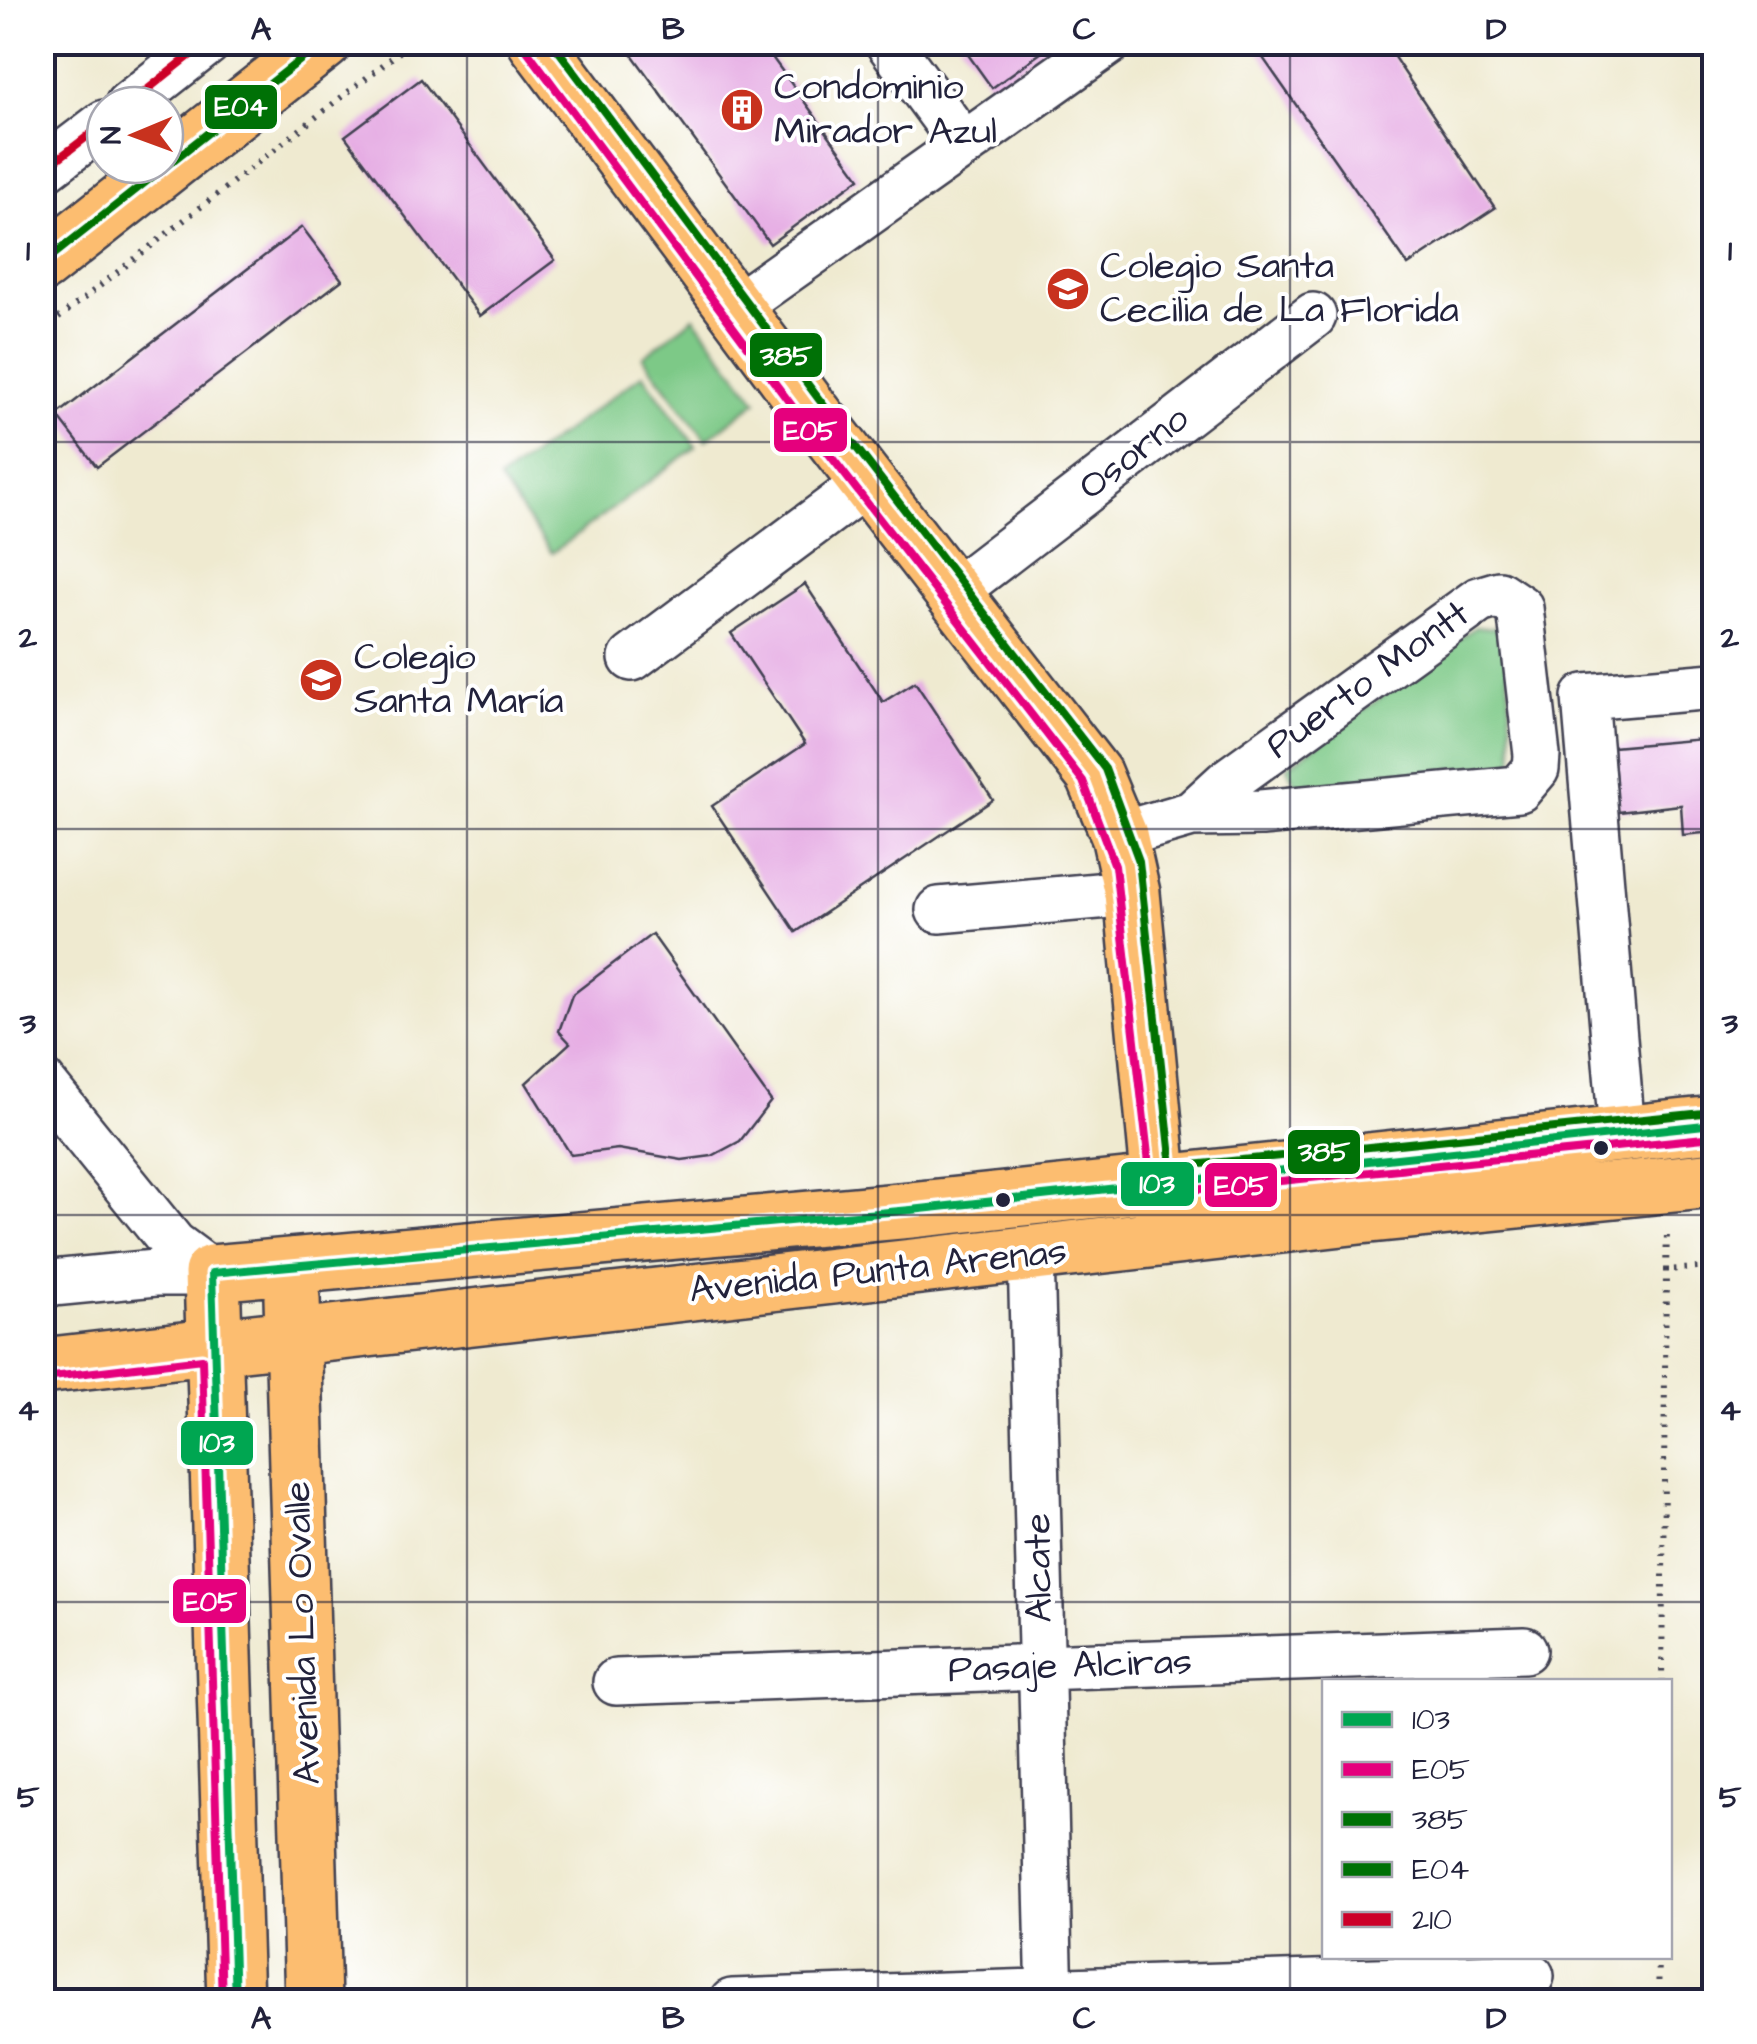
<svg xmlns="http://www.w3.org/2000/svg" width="1757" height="2044" font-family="'Architects Daughter',sans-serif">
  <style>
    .green { fill: #7dc987; stroke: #507661; stroke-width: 2.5 }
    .building { fill: #e5aae3 }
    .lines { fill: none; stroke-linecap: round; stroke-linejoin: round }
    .minor-casing { stroke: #414051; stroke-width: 50 }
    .major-casing { stroke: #414051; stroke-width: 60 }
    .path { stroke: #414051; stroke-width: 6; stroke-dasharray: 2.5 8; stroke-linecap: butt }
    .minor { stroke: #fff; stroke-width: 45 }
    .major { stroke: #fcbd6f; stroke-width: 55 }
    .bus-1-casing { stroke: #fff; stroke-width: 15 }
    .bus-2-casing { stroke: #fff; stroke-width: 15 }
    .bus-3-casing { stroke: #fff; stroke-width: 15 }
    .bus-4-casing { stroke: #fff; stroke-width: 15 }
    .bus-5-casing { stroke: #fff; stroke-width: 15 }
    .bus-1 { stroke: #00a651; stroke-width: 8 }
    .bus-2 { stroke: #e5007d; stroke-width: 8 }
    .bus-3 { stroke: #007106; stroke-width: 8 }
    .bus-4 { stroke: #007106; stroke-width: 8 }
    .bus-5 { stroke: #cc0028; stroke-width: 8 }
    .grid { fill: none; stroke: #22223b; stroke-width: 2.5; stroke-opacity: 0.55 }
    .bus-dot { fill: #22223b; stroke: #fff; stroke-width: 4 }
    .labels { text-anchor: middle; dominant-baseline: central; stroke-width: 8; stroke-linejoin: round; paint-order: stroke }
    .poi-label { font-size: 38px; fill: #22223b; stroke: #fff; text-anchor: start }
    .street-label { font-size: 38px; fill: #22223b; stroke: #fff }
    .line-badge { stroke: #fff; stroke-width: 4 }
    .badge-label { font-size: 28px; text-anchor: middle; font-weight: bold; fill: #fff }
    .neatline { fill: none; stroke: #22223b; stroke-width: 4 }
    .grid-label { font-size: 32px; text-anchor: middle; font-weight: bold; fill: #22223b }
  </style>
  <rect width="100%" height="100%" fill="#fff"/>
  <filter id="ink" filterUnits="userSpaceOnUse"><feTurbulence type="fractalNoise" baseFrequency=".01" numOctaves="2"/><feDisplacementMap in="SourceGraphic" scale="20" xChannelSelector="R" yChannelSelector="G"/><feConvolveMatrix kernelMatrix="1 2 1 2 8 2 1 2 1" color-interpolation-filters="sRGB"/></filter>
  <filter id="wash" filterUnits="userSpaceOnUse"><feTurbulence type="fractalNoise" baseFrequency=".0048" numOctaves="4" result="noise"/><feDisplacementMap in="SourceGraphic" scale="40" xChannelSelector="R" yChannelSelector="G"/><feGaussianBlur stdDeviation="2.25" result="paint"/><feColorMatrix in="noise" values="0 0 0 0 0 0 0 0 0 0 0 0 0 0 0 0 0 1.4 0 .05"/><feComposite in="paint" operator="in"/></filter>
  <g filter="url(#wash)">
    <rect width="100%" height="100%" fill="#efead0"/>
    <path class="green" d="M 694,317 L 757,401 L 706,440 L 643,357 Z
      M 643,374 L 696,447 L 552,553 L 499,480 Z
      M 1475,627 L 1505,628 L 1514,763 L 1297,788 L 1287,767 Z"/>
    <g id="blocks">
      <path class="building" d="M 623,42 L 761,42 L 860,178 L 770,244 Z
        M 959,42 L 1056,42 L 992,88 Z
        M 1252,42 L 1384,42 L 1495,208 L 1408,265 Z
        M 421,79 L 555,260 L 480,316 L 345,136 Z
        M 302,227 L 342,280 L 97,467 L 57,415 Z
        M 805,584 L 883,702 L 915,682 L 993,800 L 796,932 L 712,806 L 805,744 L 731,633 Z
        M 1714,738 L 1714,832 L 1683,835 L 1681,805 L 1618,812 L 1613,747 Z
        M 652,934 L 771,1101 L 740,1141 L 712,1156 L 682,1160 L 618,1149 L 571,1155 L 526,1083 L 570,1043 L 559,1031 L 572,995 Z"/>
    </g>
  </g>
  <g filter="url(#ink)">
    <use href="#blocks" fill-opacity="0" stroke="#414051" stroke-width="2.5"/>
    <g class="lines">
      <g class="minor-casing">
        <path id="minor" d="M 888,42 L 964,145
          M 128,105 L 208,42
          M 42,171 L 105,123
          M 734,308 L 1109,42
          M 955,591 L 1313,316
          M 632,658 L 868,482
          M 1119,835 L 1192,814 L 1261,813 L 1519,789 L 1536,769 L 1537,755 L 1520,608 L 1499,594 L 1479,600 L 1228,781 L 1192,814
          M 939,910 L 1132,893
          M 42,1082 L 173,1244 L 212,1273
          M 1622,1132 L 1585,697 L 1714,686
          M 1031,1254 L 1050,2002
          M 42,1284 L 155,1273 L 212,1273
          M 616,1682 L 1524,1650
          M 732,2002 L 1531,1976"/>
      </g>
      <g class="major-casing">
        <path id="major" d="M 536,42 L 808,406 L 1094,775 L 1119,835 L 1132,893 L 1163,1218
          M 42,264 L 324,42
          M 292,1298 L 313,2002
          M 42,1366 L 1360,1216 L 1714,1180
          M 235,2002 L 212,1273 L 911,1210 L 1714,1124"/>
      </g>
      <path class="path" d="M 42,331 L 402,50
        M 1666,1270 L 1667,1232
        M 1662,1682 L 1666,1270 L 1714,1267
        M 1658,2002 L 1659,1956"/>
      <use href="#minor" class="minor"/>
      <use href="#major" class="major"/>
      <g class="bus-1-casing">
        <path id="bus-1" d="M 235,2002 L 212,1273 L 911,1210 L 1714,1124"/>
      </g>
      <g class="bus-2-casing">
        <path id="bus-2" d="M 526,49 L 798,414 L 1083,781 L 1115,866 L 1152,1190 L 1162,1193 L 1714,1137
          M 44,1378 L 202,1359 L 222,2002"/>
      </g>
      <g class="bus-3-casing">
        <path id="bus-3" d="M 552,42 L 818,398 L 1105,769 L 1139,861 L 1172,1167 L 1713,1112"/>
      </g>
      <g class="bus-4-casing">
        <path id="bus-4" d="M 42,264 L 323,42"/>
      </g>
      <g class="bus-5-casing">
        <path id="bus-5" d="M 128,105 L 207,42
          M 42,171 L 105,123"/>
      </g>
      <use href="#bus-1" class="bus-1"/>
      <use href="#bus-2" class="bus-2"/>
      <use href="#bus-3" class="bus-3"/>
      <use href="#bus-4" class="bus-4"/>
      <use href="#bus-5" class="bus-5"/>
    </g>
  </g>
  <path class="grid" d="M 467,42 L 467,2002M 878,42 L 878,2002M 1290,42 L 1290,2002M 42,442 L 1714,442M 42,829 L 1714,829M 42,1215 L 1714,1215M 42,1602 L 1714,1602"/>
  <defs>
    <g id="building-disc" transform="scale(2.25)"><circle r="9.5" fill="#c8321e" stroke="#fff"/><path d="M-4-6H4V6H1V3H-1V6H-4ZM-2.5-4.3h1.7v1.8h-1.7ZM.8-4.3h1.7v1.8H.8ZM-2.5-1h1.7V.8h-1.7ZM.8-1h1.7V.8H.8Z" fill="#fff"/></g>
    <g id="school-disc" transform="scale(2.25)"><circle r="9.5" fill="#c8321e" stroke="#fff"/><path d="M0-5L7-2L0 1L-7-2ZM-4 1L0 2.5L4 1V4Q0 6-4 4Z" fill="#fff"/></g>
  </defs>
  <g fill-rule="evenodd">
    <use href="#building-disc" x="742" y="110"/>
    <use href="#school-disc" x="1068" y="289"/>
    <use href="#school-disc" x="321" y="680"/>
  </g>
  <g class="bus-dot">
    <circle cx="1601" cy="1148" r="9"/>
    <circle cx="1003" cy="1200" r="9"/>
  </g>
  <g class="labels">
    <g class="poi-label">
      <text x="774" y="88">Condominio<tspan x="774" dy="44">Mirador Azul</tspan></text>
      <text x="1100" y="267">Colegio Santa<tspan x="1100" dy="44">Cecilia de La Florida</tspan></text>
      <text x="354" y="658">Colegio<tspan x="354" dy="44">Santa María</tspan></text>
    </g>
    <g class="street-label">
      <text transform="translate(1134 453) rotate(-38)">Osorno</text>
      <text transform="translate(1368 680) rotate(-36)">Puerto Montt</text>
      <text transform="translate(878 1271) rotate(-6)">Avenida Punta Arenas</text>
      <text transform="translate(1039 1568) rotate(-91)">Alcate</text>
      <text transform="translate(303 1633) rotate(-92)">Avenida Lo Ovalle</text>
      <text transform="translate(1070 1666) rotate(-2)">Pasaje Alciras</text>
    </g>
  </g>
  <g class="line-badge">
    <rect x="203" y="83" width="76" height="48" rx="10" fill="#007106"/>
    <rect x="748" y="331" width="76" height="48" rx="10" fill="#007106"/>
    <rect x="772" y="406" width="77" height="48" rx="10" fill="#e5007d"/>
    <rect x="1286" y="1128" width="76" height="48" rx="10" fill="#007106"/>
    <rect x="1119" y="1160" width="77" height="48" rx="10" fill="#00a651"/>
    <rect x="1203" y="1161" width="76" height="48" rx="10" fill="#e5007d"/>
    <rect x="179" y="1419" width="76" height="48" rx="10" fill="#00a651"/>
    <rect x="171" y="1577" width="77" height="48" rx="10" fill="#e5007d"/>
  </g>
  <g class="badge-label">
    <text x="241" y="116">E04</text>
    <text x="786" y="365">385</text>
    <text x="810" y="440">E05</text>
    <text x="1324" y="1161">385</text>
    <text x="1157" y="1193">103</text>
    <text x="1241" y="1195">E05</text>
    <text x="217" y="1452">103</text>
    <text x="210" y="1611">E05</text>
  </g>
  <rect width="1757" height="2044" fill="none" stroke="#fff" stroke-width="110"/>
  <rect x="1322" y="1679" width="350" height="280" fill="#ffffff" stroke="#a7a7b1" stroke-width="2.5"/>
  <rect x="1342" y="1712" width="50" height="15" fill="#00a651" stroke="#a7a7b1" stroke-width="2.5"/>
  <text x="1412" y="1729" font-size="30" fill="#22223b">103</text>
  <rect x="1342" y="1762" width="50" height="15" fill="#e5007d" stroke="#a7a7b1" stroke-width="2.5"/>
  <text x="1412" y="1779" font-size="30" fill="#22223b">E05</text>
  <rect x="1342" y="1812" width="50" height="15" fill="#007106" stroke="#a7a7b1" stroke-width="2.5"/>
  <text x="1412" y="1829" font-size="30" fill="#22223b">385</text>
  <rect x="1342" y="1862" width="50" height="15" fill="#007106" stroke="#a7a7b1" stroke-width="2.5"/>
  <text x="1412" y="1879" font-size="30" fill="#22223b">E04</text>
  <rect x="1342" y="1912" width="50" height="15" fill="#cc0028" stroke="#a7a7b1" stroke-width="2.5"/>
  <text x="1412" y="1929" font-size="30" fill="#22223b">210</text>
  <g transform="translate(135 135) rotate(269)"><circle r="48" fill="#ffffff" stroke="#a7a7b1" stroke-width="2.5"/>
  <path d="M0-8L18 38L0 25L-18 38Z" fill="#c8321e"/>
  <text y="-15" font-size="28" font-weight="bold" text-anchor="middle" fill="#22223b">N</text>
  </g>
  <rect x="55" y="55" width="1647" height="1934" class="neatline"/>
  <g class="grid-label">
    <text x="261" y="39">A</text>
    <text x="673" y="39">B</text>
    <text x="1084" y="39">C</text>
    <text x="1496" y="39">D</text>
    <text x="28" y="260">1</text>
    <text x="1730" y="260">1</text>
    <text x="28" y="647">2</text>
    <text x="1730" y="647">2</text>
    <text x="28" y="1033">3</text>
    <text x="1730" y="1033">3</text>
    <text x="28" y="1420">4</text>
    <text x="1730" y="1420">4</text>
    <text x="28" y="1807">5</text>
    <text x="1730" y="1807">5</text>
    <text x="261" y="2028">A</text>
    <text x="673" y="2028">B</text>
    <text x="1084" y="2028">C</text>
    <text x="1496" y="2028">D</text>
  </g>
</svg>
